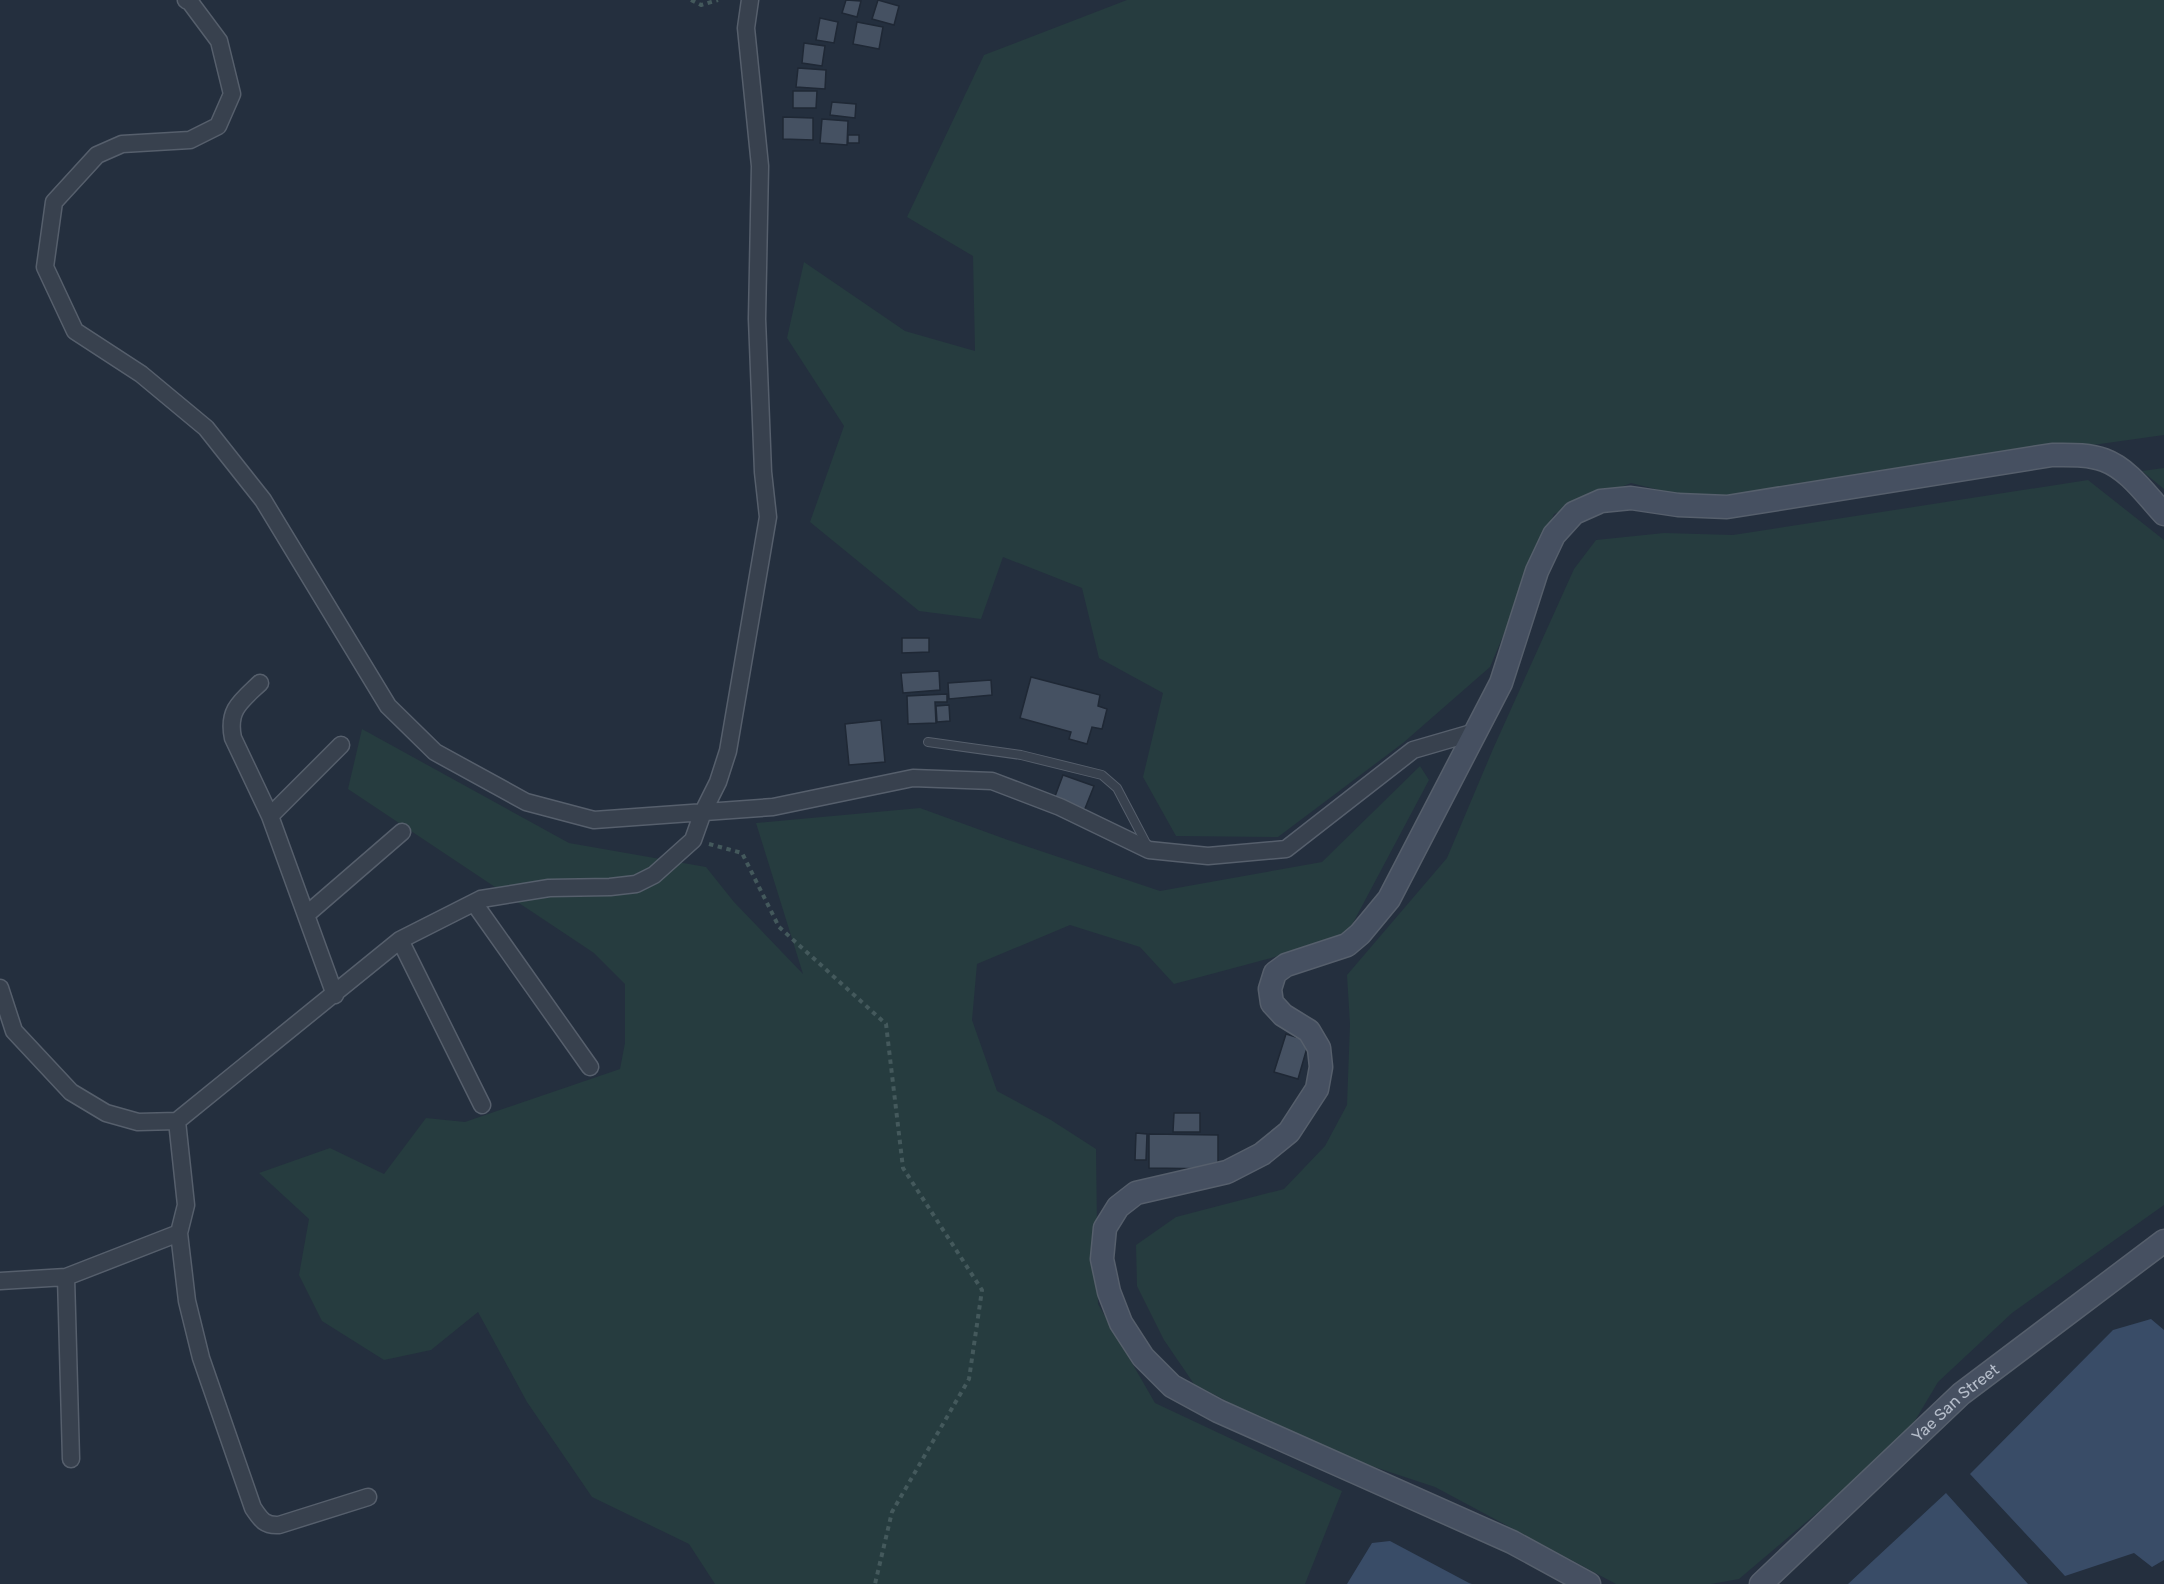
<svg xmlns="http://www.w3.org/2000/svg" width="2164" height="1584" font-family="Rubik,sans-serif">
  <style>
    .green { fill: #263c3f }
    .water { fill: #394c67 }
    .building { fill: #455162; stroke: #1f2835; stroke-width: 1.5 }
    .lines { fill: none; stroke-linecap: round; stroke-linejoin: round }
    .service-casing { stroke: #565f6c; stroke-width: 10 }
    .minor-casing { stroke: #565f6c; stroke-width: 19 }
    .secondary-casing { stroke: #565f6c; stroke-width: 25 }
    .path { stroke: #44595c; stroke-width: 4; stroke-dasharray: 4.5 4.5; stroke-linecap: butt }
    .service { stroke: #38414e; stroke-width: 8 }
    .minor { stroke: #38414e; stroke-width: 16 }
    .secondary { stroke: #465061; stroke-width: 22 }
    .labels { text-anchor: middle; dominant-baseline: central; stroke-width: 4.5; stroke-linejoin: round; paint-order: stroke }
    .street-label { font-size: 16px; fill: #b4bcc9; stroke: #1d2633 }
  </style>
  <rect width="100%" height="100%" fill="#242f3e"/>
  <path class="green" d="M 1127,0 L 2164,0 L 2164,435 L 1700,500 L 1631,483 L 1554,514 L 1490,667 L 1403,743 L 1278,837 L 1176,836 L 1143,777 L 1163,693 L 1099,658 L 1082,588 L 1003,557 L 981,619 L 919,611 L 810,522 L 844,426 L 787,338 L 804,262 L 905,331 L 975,351 L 973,256 L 907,217 L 984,55 Z
    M 2164,468 L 2164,489 L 2142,471 Z
    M 2088,480 L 2164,540 L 2164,1205 L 2012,1313 L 1938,1382 L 1904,1439 L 1739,1579 L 1711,1584 L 1616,1584 L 1435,1487 L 1314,1447 L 1194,1384 L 1164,1340 L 1137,1286 L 1136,1245 L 1176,1217 L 1284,1189 L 1325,1146 L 1347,1105 L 1350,1024 L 1347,975 L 1447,858 L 1493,749 L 1574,569 L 1596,540 L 1664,533 L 1733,535 Z
    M 362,729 L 569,843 L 706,867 L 734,902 L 803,974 L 756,823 L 920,808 L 1008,840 L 1160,891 L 1322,862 L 1420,766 L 1429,780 L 1345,938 L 1174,984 L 1140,947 L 1070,925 L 977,964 L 972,1020 L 997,1091 L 1051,1120 L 1096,1149 L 1098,1304 L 1155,1403 L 1342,1491 L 1305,1584 L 715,1584 L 689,1544 L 592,1497 L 527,1402 L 478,1312 L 431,1350 L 384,1360 L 322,1321 L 299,1275 L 309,1219 L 259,1173 L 330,1148 L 384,1174 L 426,1118 L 465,1122 L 620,1069 L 625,1043 L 625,984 L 594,953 L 348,789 Z"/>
  <path class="water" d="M 2151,1319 L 2164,1330 L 2164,1560 L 2152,1567 L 2134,1553 L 2065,1576 L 1970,1474 L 2113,1330 Z
    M 1946,1493 L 2028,1584 L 1848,1584 Z
    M 1390,1541 L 1469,1583 L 1472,1584 L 1347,1584 L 1372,1543 Z"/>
  <path class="building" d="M 846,0 L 861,1 L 857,17 L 842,13 Z
    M 878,0 L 899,6 L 894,25 L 872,19 Z
    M 820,18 L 838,22 L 834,43 L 816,40 Z
    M 857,22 L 883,27 L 879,49 L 853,44 Z
    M 804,43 L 825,46 L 822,66 L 802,63 Z
    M 798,68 L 826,70 L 825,89 L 796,87 Z
    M 793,91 L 817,91 L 816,108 L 793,108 Z
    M 832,102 L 856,104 L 855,118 L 830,115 Z
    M 783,117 L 813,118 L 813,140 L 783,139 Z
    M 822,119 L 848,121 L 847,145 L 820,143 Z
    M 848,135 L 859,135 L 859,143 L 848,143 Z
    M 902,638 L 929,638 L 929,652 L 902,653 Z
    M 939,671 L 940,690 L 903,693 L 901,673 Z
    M 1031,677 L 1100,695 L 1098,706 L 1107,709 L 1102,729 L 1092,727 L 1087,744 L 1069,739 L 1071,732 L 1020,718 Z
    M 991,680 L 992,695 L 949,699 L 948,683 Z
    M 947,694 L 947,702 L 935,702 L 936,723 L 908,724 L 907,696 Z
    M 949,705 L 950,721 L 937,722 L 936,706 Z
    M 881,720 L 885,762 L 849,765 L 845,724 Z
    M 1063,775 L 1094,786 L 1084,811 L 1054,799 Z
    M 1286,1034 L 1309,1041 L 1298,1079 L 1274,1072 Z
    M 1174,1113 L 1200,1113 L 1200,1132 L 1173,1132 Z
    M 1136,1133 L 1147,1134 L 1146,1160 L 1135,1160 Z
    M 1149,1134 L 1218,1135 L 1218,1169 L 1149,1168 Z"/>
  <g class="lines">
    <g class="service-casing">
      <path id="service" d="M 928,742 L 1021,755 L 1102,775 L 1117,788 L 1148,847"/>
    </g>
    <g class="minor-casing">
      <path id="minor" d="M 186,0 L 190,2 L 219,41 L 232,94 L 218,126 L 190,140 L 122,144 L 97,155 L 54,202 L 45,267 L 75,331 L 141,374 L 206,428 L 263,500 L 388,706 L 435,752 L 526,802 L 594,820 L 773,807 L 913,778 L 992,781 L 1060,807 L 1149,850 L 1208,856 L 1286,849 L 1413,750 L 1475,732
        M 260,683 C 241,701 227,710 233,738 L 270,816 L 335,995
        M 270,816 L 341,745
        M 474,903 L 590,1067
        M 306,915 L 402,832
        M 400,940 L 482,1105
        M 0,988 L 14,1031 L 71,1092 L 106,1113 L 138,1122 L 177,1121 L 400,940 L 481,899 L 549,888 L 610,887 L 636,884 L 654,875 L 693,840 L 703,812 L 718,782 L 728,751 L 768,517 L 763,472 L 757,319 L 760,166 L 746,28 L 750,0
        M 177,1121 L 186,1205 L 179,1233 L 187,1301 L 201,1358 L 253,1508 C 261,1520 265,1526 279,1525 L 368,1497
        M 66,1277 L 71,1459
        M 0,1281 L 66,1277 L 179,1233"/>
    </g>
    <g class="secondary-casing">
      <g id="secondary">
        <path d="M 1589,1584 L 1512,1542 L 1218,1411 L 1172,1386 L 1143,1357 L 1121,1323 L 1109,1292 L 1102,1259 L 1105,1228 L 1118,1207 L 1136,1193 L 1227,1172 L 1262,1154 L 1289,1132 L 1317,1089 L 1321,1067 L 1319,1048 L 1309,1031 L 1283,1015 L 1272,1003 L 1270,989 L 1275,973 L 1286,965 L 1347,945 L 1360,934 L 1389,899 L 1501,683 L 1537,571 L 1554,535 L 1574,513 L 1601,501 L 1631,498 L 1678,505 L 1727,507 L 2052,455 C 2069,455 2088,454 2104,460 C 2129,469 2147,496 2164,514"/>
        <path id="s1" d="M 1761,1584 L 1961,1394 L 2164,1241"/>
      </g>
    </g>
    <path class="path" d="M 691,0 L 701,5 L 718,0
      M 709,844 L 742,853 L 779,927 L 886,1024 L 903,1168 L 982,1290 L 969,1379 L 892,1512 L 875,1584"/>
    <use href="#service" class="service"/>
    <use href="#minor" class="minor"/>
    <use href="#secondary" class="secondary"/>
  </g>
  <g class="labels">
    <g class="street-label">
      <text stroke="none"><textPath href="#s1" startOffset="266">Yae San Street</textPath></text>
    </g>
  </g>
</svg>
